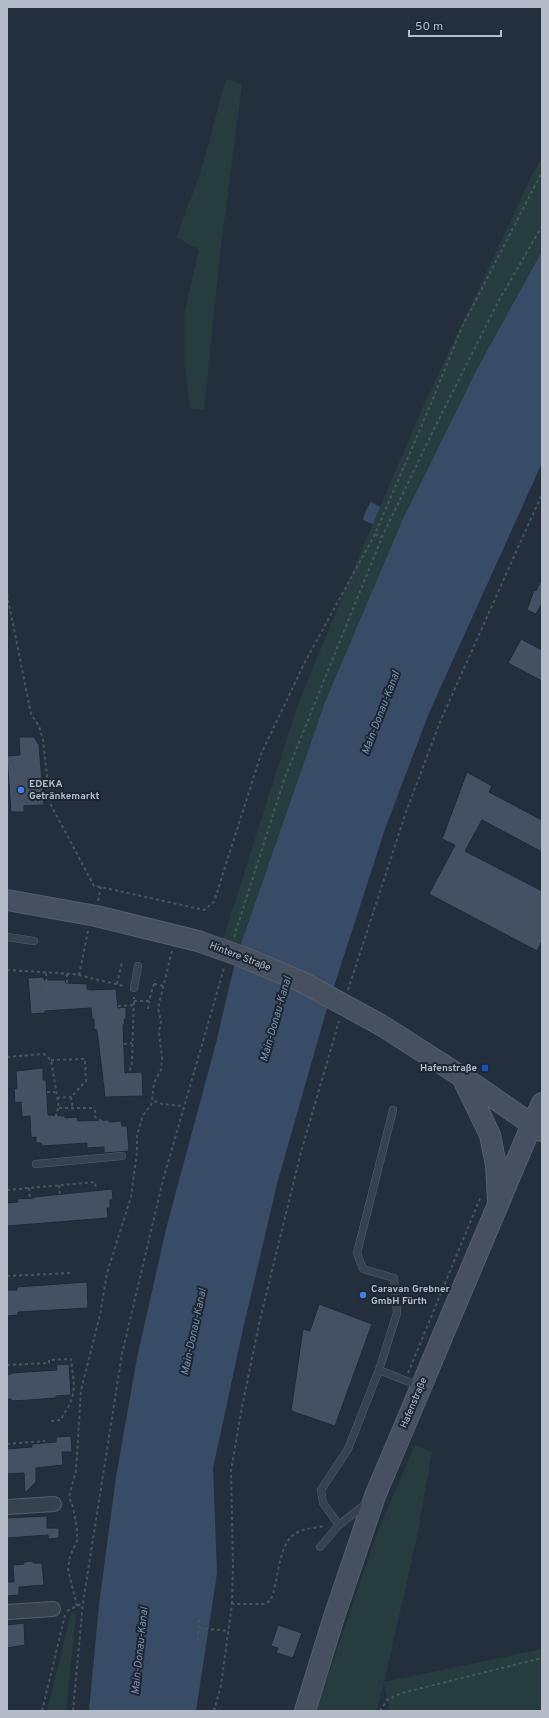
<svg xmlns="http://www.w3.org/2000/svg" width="549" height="1718" font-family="Overpass,sans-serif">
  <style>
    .green { fill: #263c3f }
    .water { fill: #394c67 }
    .building { fill: #455162; stroke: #1f2835 }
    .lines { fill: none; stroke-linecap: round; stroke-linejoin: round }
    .lane-casing { stroke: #565f6c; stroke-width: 8 }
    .street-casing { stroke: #565f6c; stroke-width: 16 }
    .secondary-casing { stroke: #565f6c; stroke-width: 22 }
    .path { stroke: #44595c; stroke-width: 2; stroke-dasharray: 3 3; stroke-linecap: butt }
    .lane { stroke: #38414e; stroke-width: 7 }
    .street { stroke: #38414e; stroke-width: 14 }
    .secondary { stroke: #465061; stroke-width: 20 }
    .secondary-bridge-casing { stroke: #565f6c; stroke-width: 22; stroke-linecap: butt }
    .secondary-bridge { stroke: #465061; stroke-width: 20 }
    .shop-dot { fill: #3f7fe0; stroke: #1d2633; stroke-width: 1.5 }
    .transit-dot { fill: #1a4fb4; stroke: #1d2633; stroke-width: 1.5 }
    .labels { text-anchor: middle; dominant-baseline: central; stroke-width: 4; stroke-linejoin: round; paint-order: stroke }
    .poi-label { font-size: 10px; font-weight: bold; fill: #b4bcc9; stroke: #1d2633; text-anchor: start }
    .street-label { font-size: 10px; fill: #b4bcc9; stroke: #1d2633 }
    .water-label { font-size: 11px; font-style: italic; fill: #7c92b1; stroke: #1d2633 }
  </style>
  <rect width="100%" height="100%" fill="#242f3e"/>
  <path class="green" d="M 226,79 L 242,84 L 220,254 L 204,410 L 190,408 L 185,368 L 185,309 L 199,250 L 176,237 L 200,174 Z
    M 542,158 L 542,251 L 477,369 L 402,521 L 325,702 L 236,958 L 220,951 L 224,936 L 298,704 L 364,544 L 422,409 L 531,177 Z
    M 415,1445 L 432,1452 L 416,1542 L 384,1682 L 542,1649 L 542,1711 L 390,1711 L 384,1683 L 376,1711 L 316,1711 L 379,1528 Z
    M 71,1612 L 76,1614 L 66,1711 L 47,1711 Z"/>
  <path class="water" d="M 542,251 L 542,463 L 429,713 L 385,829 L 327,1008 L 277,1184 L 243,1329 L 213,1468 L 217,1573 L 196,1711 L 89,1711 L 99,1605 L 116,1477 L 137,1358 L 166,1229 L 216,1043 L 236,958 L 325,702 L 402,521 L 477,369 Z
    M 371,502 L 380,507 L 373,524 L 363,520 L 366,510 Z"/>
  <path class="building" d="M 542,579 L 542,606 L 541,605 L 536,614 L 527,610 L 534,590 L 536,591 Z
    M 521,639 L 542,650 L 542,681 L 508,663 Z
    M 19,737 L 34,737 L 39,745 L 44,805 L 24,806 L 24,812 L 11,812 L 7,756 L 20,755 Z
    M 467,772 L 492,786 L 489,792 L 542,820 L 542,852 L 482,820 L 465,851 L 542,891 L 542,941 L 537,951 L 429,894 L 455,845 L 442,839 Z
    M 44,977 L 44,980 L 65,980 L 66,983 L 87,984 L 87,989 L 91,990 L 116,989 L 118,1008 L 126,1007 L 126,1019 L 124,1019 L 125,1024 L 123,1025 L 125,1073 L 142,1072 L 143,1096 L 105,1097 L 98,1038 L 97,1030 L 94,1029 L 94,1019 L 92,1019 L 91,1008 L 45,1011 L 45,1013 L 31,1014 L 28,978 Z
    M 43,1068 L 43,1080 L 46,1080 L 48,1115 L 65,1116 L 65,1118 L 77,1117 L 78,1121 L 109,1120 L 109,1122 L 121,1121 L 122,1126 L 127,1126 L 129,1151 L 104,1153 L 104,1147 L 87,1148 L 87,1143 L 42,1146 L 41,1143 L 36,1143 L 36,1137 L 31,1138 L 30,1116 L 22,1117 L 21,1102 L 15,1103 L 14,1089 L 17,1088 L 16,1071 Z
    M 112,1189 L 113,1200 L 110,1200 L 110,1208 L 107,1208 L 108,1218 L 7,1226 L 7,1203 L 18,1202 L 17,1199 L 34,1198 L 34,1197 Z
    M 87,1282 L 88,1308 L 18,1312 L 18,1315 L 7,1316 L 7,1290 L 17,1290 L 17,1287 Z
    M 319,1304 L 372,1324 L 335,1426 L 291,1411 L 303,1329 L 310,1331 Z
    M 69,1364 L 71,1395 L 56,1396 L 56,1398 L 29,1400 L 11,1401 L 11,1399 L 7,1399 L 7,1375 L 11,1374 L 11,1373 L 57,1370 L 56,1365 Z
    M 71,1436 L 72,1452 L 62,1452 L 63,1465 L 36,1468 L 36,1482 L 25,1493 L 24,1473 L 7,1474 L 7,1449 L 32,1447 L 32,1444 L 56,1442 L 56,1437 Z
    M 47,1516 L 47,1528 L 59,1528 L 59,1538 L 48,1539 L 48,1535 L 7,1538 L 7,1518 Z
    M 33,1561 L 33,1563 L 42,1563 L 44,1585 L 19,1587 L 19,1595 L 7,1596 L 7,1582 L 14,1582 L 13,1565 L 24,1564 L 24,1562 Z
    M 24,1623 L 25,1645 L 7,1648 L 7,1625 Z
    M 278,1625 L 302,1633 L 293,1658 L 276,1653 L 278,1648 L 271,1646 Z"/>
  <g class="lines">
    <g class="lane-casing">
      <path id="lane" d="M 7,937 L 34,941
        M 134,988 L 138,966
        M 36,1164 L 122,1156
        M 379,1370 L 419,1386
        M 339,1525 L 323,1503 L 321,1490 L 348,1449 L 379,1370 L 397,1313 L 394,1278 L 363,1269 L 357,1253 L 393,1110
        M 320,1547 L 339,1525 L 367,1503"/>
    </g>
    <g class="street-casing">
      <path id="street" d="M 7,1507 L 54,1504
        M 7,1612 L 53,1609"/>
    </g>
    <g class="secondary-casing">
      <path id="secondary" d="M 7,900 L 96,916 L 198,941
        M 381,1025 L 478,1087 L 541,1131
        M 462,1077 L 490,1135 L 496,1165 L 498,1200
        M 305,1711 L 333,1620 L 375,1496 L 532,1124 L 542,1103"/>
    </g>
    <path class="path" d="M 375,534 L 382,537
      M 7,594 L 31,714 L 39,726 L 43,740 L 50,803 L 94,886 L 101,887 L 204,910 L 214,902 L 261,754 L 305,662 L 375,534 L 430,406 L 462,327 L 542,172
      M 98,901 L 101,887
      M 234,937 L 285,777 L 382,537 L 433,431 L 498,302 L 542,226
      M 172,951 L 158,1008 L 161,1021 L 159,1033 L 162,1058 L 161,1070 L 154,1083 L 152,1100 L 162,1104 L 184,1106
      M 7,970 L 74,974 L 124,986
      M 46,973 L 47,988
      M 67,974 L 67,987
      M 79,975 L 88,931
      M 117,984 L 122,962
      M 154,984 L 164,986
      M 348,990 L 406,812 L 440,722 L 542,494
      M 134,1001 L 149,1001 L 155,980
      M 118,1006 L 135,1005
      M 148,1009 L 149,1001
      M 124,1044 L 132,1043
      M 7,1057 L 44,1054 L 51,1060 L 59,1108 L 56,1112 L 56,1117
      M 51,1060 L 85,1059 L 86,1081 L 71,1097 L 73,1109
      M 127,1076 L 130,1070 L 132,1062 L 134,997
      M 47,1092 L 55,1092
      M 57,1098 L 71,1097
      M 59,1108 L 92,1108 L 95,1111 L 95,1117 L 103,1122
      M 59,1185 L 60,1196
      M 29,1188 L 30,1198
      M 7,1190 L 95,1182 L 96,1190
      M 7,1276 L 71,1273
      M 7,1365 L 49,1363 L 49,1360 L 71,1359 C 72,1370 76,1387 72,1398 C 70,1406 64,1412 61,1420 L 51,1421
      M 408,1373 L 481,1196
      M 7,1444 L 45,1441
      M 232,1604 L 233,1565 L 231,1471 L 242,1407 L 259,1324 L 301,1152 L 339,1021
      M 77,1606 L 68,1569 L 70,1556 L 77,1541 L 77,1529 L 73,1507 L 69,1497 L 76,1470 L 81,1390 L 100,1315 L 107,1273 L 131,1197 L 137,1152 L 137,1135 L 143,1115 L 151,1105 L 152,1100
      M 67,1611 L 83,1603
      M 199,1628 L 229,1631
      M 198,1640 L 199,1620
      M 42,1711 L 65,1615
      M 73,1711 L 83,1603 L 122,1354 L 163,1180 L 224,968
      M 214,1711 L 221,1685 L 232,1604 L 264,1604 L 270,1601 C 280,1582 276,1540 300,1531 C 307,1528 317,1528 325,1526
      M 380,1711 L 387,1700 L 402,1693 L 542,1658"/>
    <use href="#lane" class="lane"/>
    <use href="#street" class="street"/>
    <use href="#secondary" class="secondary"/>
    <g class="secondary-bridge-casing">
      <path id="secondary-bridge" d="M 198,941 L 243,957 L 302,982 L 381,1025"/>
    </g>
    <use href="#secondary-bridge" class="secondary-bridge"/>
  </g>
  <g class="shop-dot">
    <circle cx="21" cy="790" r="4"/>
    <circle cx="363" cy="1295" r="4"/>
  </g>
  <rect class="transit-dot" x="481" y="1064" width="8" height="8" rx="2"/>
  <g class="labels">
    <g class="poi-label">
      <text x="29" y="784">EDEKA<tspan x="29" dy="12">Getränkemarkt</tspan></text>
      <text x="477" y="1068" text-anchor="end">Hafenstraße</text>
      <text x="371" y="1289">Caravan Grebner<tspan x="371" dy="12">GmbH Fürth</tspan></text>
    </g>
    <g class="street-label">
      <text transform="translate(240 957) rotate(21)">Hintere Straße</text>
      <text transform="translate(414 1403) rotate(-67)">Hafenstraße</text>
    </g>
    <g class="water-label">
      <text transform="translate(381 713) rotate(-69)">Main-Donau-Kanal</text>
      <text transform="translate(276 1019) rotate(-74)">Main-Donau-Kanal</text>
      <text transform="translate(194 1332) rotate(-78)">Main-Donau-Kanal</text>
      <text transform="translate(140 1651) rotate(-84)">Main-Donau-Kanal</text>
    </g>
  </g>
  <rect width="549" height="1718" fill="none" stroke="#b4bcc9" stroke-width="16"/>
  <path d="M409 30v6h92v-6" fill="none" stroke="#b4bcc9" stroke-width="2"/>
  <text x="415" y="30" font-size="12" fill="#b4bcc9" stroke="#1d2633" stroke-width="3" paint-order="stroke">50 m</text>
</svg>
